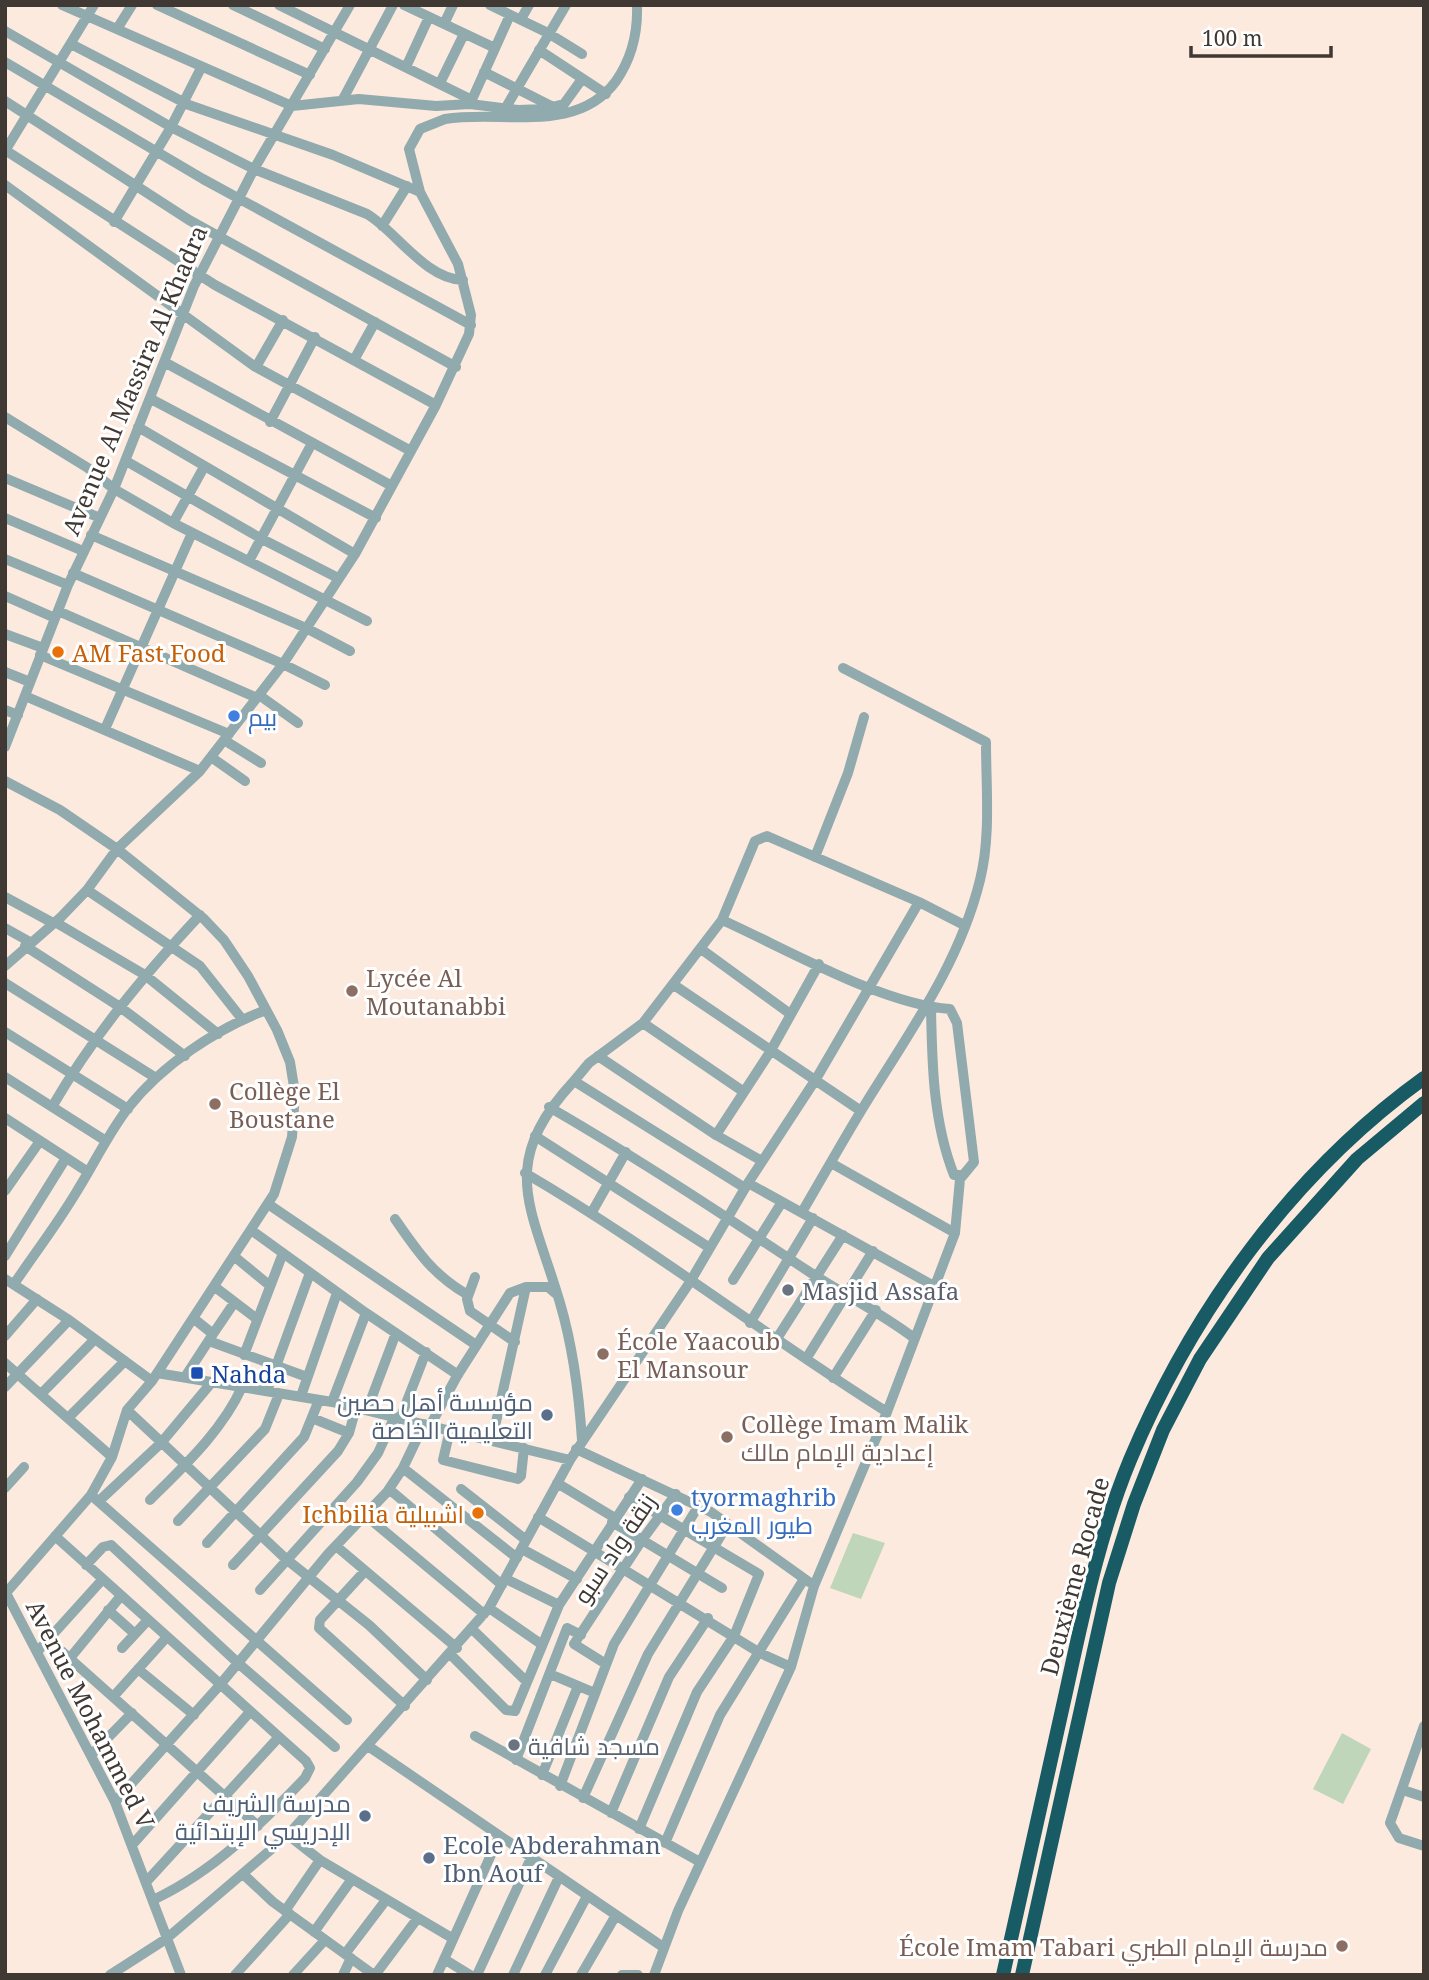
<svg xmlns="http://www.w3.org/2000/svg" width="1429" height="1980" font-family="'Noto Serif',Cairo,serif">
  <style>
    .green { fill: #c0d6bb }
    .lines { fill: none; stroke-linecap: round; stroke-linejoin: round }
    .minor { stroke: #90aaae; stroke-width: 10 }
    .highway { stroke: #195b64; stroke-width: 14 }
    .food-dot { fill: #e8710a; stroke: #fff; stroke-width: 2.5 }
    .shop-dot { fill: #3f7fe0; stroke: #fff; stroke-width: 2.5 }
    .education-dot { fill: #8d6e63; stroke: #fff; stroke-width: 2.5 }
    .worship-dot { fill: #6b7280; stroke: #fff; stroke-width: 2.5 }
    .transit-dot { fill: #1a4fb4; stroke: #fff; stroke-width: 2.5 }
    .service-dot { fill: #5c6f8a; stroke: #fff; stroke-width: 2.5 }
    .labels { text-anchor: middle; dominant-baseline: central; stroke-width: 6; stroke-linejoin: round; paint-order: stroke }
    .street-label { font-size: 24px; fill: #403833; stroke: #fff }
    .food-label { font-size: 24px; fill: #c56008; stroke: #fff; text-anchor: start }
    .shop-label { font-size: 24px; fill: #366cbe; stroke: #fff; text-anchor: start }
    .education-label { font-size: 24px; fill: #785e54; stroke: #fff; text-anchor: start }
    .worship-label { font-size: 24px; fill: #5b616d; stroke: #fff; text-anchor: start }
    .transit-label { font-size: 24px; fill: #164399; stroke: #fff; text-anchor: start }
    .service-label { font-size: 24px; fill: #4e5e75; stroke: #fff; text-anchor: end }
  </style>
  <rect width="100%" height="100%" fill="#fdeade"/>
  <path class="green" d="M 853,1533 L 885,1543 L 861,1599 L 830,1588 Z
    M 1342,1733 L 1371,1749 L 1343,1804 L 1313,1789 Z"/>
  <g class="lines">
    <path class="minor" d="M 62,5 L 292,106 L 359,99 L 436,106 L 470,104 L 518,110 L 544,109 L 564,104 L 582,79
      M 157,5 L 310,75
      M 233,5 L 325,49
      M 279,5 L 472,100
      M 404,5 L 495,48
      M 490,5 L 548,33 L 582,54
      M 521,19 L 529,5
      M 444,24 L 453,5
      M 117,29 L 132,5
      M 5,31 L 171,127 L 254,169 L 367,214 C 396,231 425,279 463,280
      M 71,44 L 189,105 L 333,155 L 420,192
      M 539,50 L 606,94
      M 5,62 L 203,179 L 471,325
      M 406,67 L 429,17
      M 484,72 L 553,107
      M 440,83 L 464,34
      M 343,99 L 393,5
      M 5,101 L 189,220 L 456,367
      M 470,104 L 510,15
      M 505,109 L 566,5
      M 5,150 L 215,285 L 436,405
      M 5,151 L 94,5
      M 5,185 L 254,366 L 411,451
      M 114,222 L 171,127 L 201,68
      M 382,226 L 407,186
      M 354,360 L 375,322
      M 166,363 L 392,486
      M 256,367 L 283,320
      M 151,399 L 376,518
      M 5,417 L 88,468 L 114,489 L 173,523 L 367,621
      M 270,422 L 315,337
      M 138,427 L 355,554
      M 126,461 L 262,539 L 338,578
      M 5,478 L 100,518
      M 5,518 L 83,551
      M 173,523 L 204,467
      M 91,535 L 306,628 L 350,651
      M 5,559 L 68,585
      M 249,561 L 311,445
      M 73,573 L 283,664 L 325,685
      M 5,596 L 55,618
      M 58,611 L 257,698
      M 5,634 L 43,648
      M 40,655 L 229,734
      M 5,672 L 30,682
      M 259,695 L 298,723
      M 25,696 L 200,771
      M 5,710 L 18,715
      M 105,729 L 192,533
      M 224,740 L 261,763
      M 5,747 L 68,585 L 114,489 L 194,286 L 254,169 L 350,5
      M 211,757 L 245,781
      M 5,781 L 60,810 L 117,849 L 204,919 L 224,940 L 248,976 L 277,1030 L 290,1062 L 295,1093 L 292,1137 L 274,1194 L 152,1381 L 127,1410 L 112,1457 L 91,1495 L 5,1594
      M 815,857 L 848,773 L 864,717
      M 87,890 L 200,966 L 242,1019
      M 5,897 L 53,923
      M 55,922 L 145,975 L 218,1034
      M 5,928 L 30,942
      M 25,946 L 120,1007 L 185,1056
      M 701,949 L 789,1013
      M 5,966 L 61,917 L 87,890 L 117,849 L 200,771 L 283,664 L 355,554 L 436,405 L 469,334 L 471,315 L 458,264 L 420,192 L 409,149 L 420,129 L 445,119 C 502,110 577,135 616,81 C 632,58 638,33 637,5
      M 5,983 L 156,1078
      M 674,985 L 861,1111
      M 931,1008 C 932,1063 933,1122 954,1175 L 963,1175
      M 5,1032 L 128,1109
      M 598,1056 L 716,1135
      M 5,1077 L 106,1141
      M 574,1081 L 589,1063 L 643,1023
      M 744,1092 L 643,1023 L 722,920 L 755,841 L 767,836 L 919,902
      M 52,1107 C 93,1036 144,975 200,915
      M 549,1107 C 639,1159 725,1216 811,1273 C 845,1295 881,1313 914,1338
      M 5,1118 L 88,1172
      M 535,1136 L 710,1248
      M 762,1161 L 716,1135 L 770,1052 L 819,964
      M 831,1163 L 955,1233
      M 525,1173 C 650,1246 764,1335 887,1412
      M 748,1183 L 934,1286
      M 5,1191 L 40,1141
      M 268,1204 L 476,1345
      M 592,1212 L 626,1152
      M 802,1212 C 822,1178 841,1144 861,1111 C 906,1037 959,966 980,880 C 991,836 986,788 986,742 L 843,668
      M 395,1219 C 417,1251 433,1275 468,1295
      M 251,1230 L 366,1313 L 458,1375
      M 5,1256 L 66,1158
      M 235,1257 L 269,1285
      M 475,1277 L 467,1299 L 470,1311 L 515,1342
      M 5,1279 L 69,1320 L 152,1381
      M 733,1280 L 782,1202
      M 14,1284 C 35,1253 58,1223 77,1191 C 94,1164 108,1134 128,1108 C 162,1065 216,1029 266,1010
      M 215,1287 L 257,1319
      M 750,1323 L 813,1218
      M 213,1334 L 234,1303
      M 5,1336 L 37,1299
      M 776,1340 L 843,1235
      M 209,1341 L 307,1377
      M 244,1355 L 283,1253
      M 806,1359 L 873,1251
      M 5,1363 L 112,1457
      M 157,1373 L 332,1402 L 570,1460
      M 185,1377 L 213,1334 L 193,1318
      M 833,1378 L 876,1310
      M 5,1387 L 69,1320
      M 267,1391 L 310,1273
      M 41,1394 L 95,1339
      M 301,1396 L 337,1293
      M 332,1402 L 366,1313
      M 127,1410 L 286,1559 L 369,1625 L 427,1680
      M 367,1410 L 396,1333
      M 68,1418 L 125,1361
      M 312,1418 L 349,1433
      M 400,1419 L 426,1352
      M 430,1426 L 457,1376 L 510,1293 L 526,1287 L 548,1287 L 555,1293
      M 450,1430 L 443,1460 L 518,1479 L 521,1476 L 524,1448
      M 492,1440 L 526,1287
      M 582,1440 C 579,1394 573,1347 560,1303 C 532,1207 496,1165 574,1081 L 745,1188
      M 576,1449 L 711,1512 L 809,1582
      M 403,1468 L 517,1558
      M 557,1483 L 615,1518
      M 5,1488 L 24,1467
      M 389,1489 L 502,1585
      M 461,1489 L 526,1540
      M 91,1495 L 347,1720
      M 629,1497 L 759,1574 L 734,1636 L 697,1692 L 639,1829
      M 150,1500 C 184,1466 222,1431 242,1387
      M 99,1501 L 161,1443 L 212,1382
      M 365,1515 L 484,1614
      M 538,1517 L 760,1653 L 791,1667
      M 178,1521 L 265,1429 L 279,1394
      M 612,1522 L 722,1588
      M 55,1536 L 306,1761 L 310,1768 L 305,1778 C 261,1824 214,1871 155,1899
      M 207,1543 L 304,1437 L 319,1400
      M 336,1546 L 457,1648
      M 522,1549 L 577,1579
      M 86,1565 L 103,1547 L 111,1545 L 238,1663 L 335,1747
      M 233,1565 L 338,1451 L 349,1433 L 356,1408
      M 365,1571 L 320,1620 L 319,1628 L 405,1706
      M 506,1579 L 559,1605
      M 260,1590 L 357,1482 L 378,1453 L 394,1418
      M 5,1591 L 115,1802 L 181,1975
      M 489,1608 L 541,1644
      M 108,1610 L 135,1634
      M 472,1629 L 526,1681
      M 49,1640 L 258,1826
      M 122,1648 L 148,1620
      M 37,1652 L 102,1580
      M 451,1655 L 506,1710 L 515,1711 L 559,1605 L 642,1479
      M 70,1658 L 120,1597
      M 606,1664 L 574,1644 L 642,1540 L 676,1494
      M 138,1669 L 194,1715
      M 550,1674 L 595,1693
      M 113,1697 L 166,1638
      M 1424,1726 L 1390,1823 L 1399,1838 L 1424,1846
      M 475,1736 L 700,1862
      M 368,1746 L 663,1947
      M 93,1753 L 132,1713
      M 516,1760 L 567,1628 L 581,1635
      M 542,1775 L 578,1686
      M 560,1786 L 614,1644 L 699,1505
      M 1403,1790 L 1424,1797
      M 583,1798 L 648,1654 L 728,1524
      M 115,1802 L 219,1686 L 328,1554 L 387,1492 L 403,1468 L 424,1424
      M 611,1813 L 669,1677 L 708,1618
      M 288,1835 L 320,1860 L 452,1938
      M 665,1843 L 720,1715 L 804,1579
      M 133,1844 L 249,1713
      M 243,1874 L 273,1902 L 374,1975
      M 147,1881 L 278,1738
      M 285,1911 L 320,1860
      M 314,1932 L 352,1879
      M 345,1954 L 386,1900
      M 444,1959 L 470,1975
      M 110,1975 L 166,1939 L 288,1835 L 489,1608 L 570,1460 L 690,1282 L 748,1183 L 816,1079 L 919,902 L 964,925
      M 235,1975 L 290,1914
      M 293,1975 L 325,1940
      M 343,1975 L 351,1958
      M 375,1975 L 417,1919
      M 437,1975 L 499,1837
      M 477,1975 L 531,1858
      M 513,1975 L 559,1877
      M 545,1975 L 587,1896
      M 581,1975 L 616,1915
      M 622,1975 L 638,1975
      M 654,1975 L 678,1911 L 791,1667 L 814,1586 L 887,1412 L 955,1233 L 960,1179 L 974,1162 L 957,1023 L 950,1009 C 883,1005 785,948 722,920"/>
    <path class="highway" d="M 1003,1975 C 1024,1883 1044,1792 1064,1701 C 1082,1620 1098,1537 1130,1460 C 1192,1312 1292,1173 1424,1078
      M 1022,1975 L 1109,1583 L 1134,1504 L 1163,1430 L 1200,1359 L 1268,1258 L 1357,1159 L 1424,1103"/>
  </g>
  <g class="food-dot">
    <circle cx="58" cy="652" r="7"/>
    <circle cx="478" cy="1513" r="7"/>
  </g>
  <g class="shop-dot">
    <circle cx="234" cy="716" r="7"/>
    <circle cx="677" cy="1510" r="7"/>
  </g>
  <g class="education-dot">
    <circle cx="352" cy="991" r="7"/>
    <circle cx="215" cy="1104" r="7"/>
    <circle cx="603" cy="1354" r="7"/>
    <circle cx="727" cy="1437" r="7"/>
    <circle cx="1342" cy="1946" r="7"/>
  </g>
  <g class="worship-dot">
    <circle cx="788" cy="1290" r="7"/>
    <circle cx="514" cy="1745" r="7"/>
  </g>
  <rect class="transit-dot" x="190" y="1366" width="14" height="14" rx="3.5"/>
  <g class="service-dot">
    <circle cx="547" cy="1415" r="7"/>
    <circle cx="365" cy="1816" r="7"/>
    <circle cx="429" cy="1858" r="7"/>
  </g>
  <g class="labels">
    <g class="street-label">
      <text transform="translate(134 380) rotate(-67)">Avenue Al Massira Al Khadra</text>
      <text transform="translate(614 1548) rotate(-56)">زنقة واد سبو</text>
      <text transform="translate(1074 1576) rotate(-75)">Deuxième Rocade</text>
      <text transform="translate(91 1714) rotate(63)">Avenue Mohammed V</text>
    </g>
    <g class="food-label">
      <text x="72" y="652">AM Fast Food</text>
      <text x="464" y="1513" text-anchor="end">Ichbilia اشبيلية</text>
    </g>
    <g class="shop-label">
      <text x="248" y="716">بيم</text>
      <text x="691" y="1496">tyormaghrib<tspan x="691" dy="28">طيور المغرب</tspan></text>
    </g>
    <g class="education-label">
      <text x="366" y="977">Lycée Al<tspan x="366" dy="28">Moutanabbi</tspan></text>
      <text x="229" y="1090">Collège El<tspan x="229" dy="28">Boustane</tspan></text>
      <text x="617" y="1340">École Yaacoub<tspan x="617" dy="28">El Mansour</tspan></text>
      <text x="741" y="1423">Collège Imam Malik<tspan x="741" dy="28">إعدادية الإمام مالك</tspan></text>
      <text x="1328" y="1946" text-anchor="end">École Imam Tabari مدرسة الإمام الطبري</text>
    </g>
    <g class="worship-label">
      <text x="802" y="1290">Masjid Assafa</text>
      <text x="528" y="1745">مسجد شافية</text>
    </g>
    <g class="transit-label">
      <text x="211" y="1373">Nahda</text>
    </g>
    <g class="service-label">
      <text x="533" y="1401">مؤسسة أهل حصين<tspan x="533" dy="28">التعليمية الخاصة</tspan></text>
      <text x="351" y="1802">مدرسة الشريف<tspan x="351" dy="28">الإدريسي الإبتدائية</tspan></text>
      <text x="443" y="1844" text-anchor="start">Ecole Abderahman<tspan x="443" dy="28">Ibn Aouf</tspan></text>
    </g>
  </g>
  <rect width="1429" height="1980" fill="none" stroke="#403833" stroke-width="14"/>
  <path d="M1191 46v10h140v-10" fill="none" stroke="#403833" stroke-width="3.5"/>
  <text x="1202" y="46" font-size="21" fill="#403833" stroke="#ffffff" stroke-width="5" paint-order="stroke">100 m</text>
</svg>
